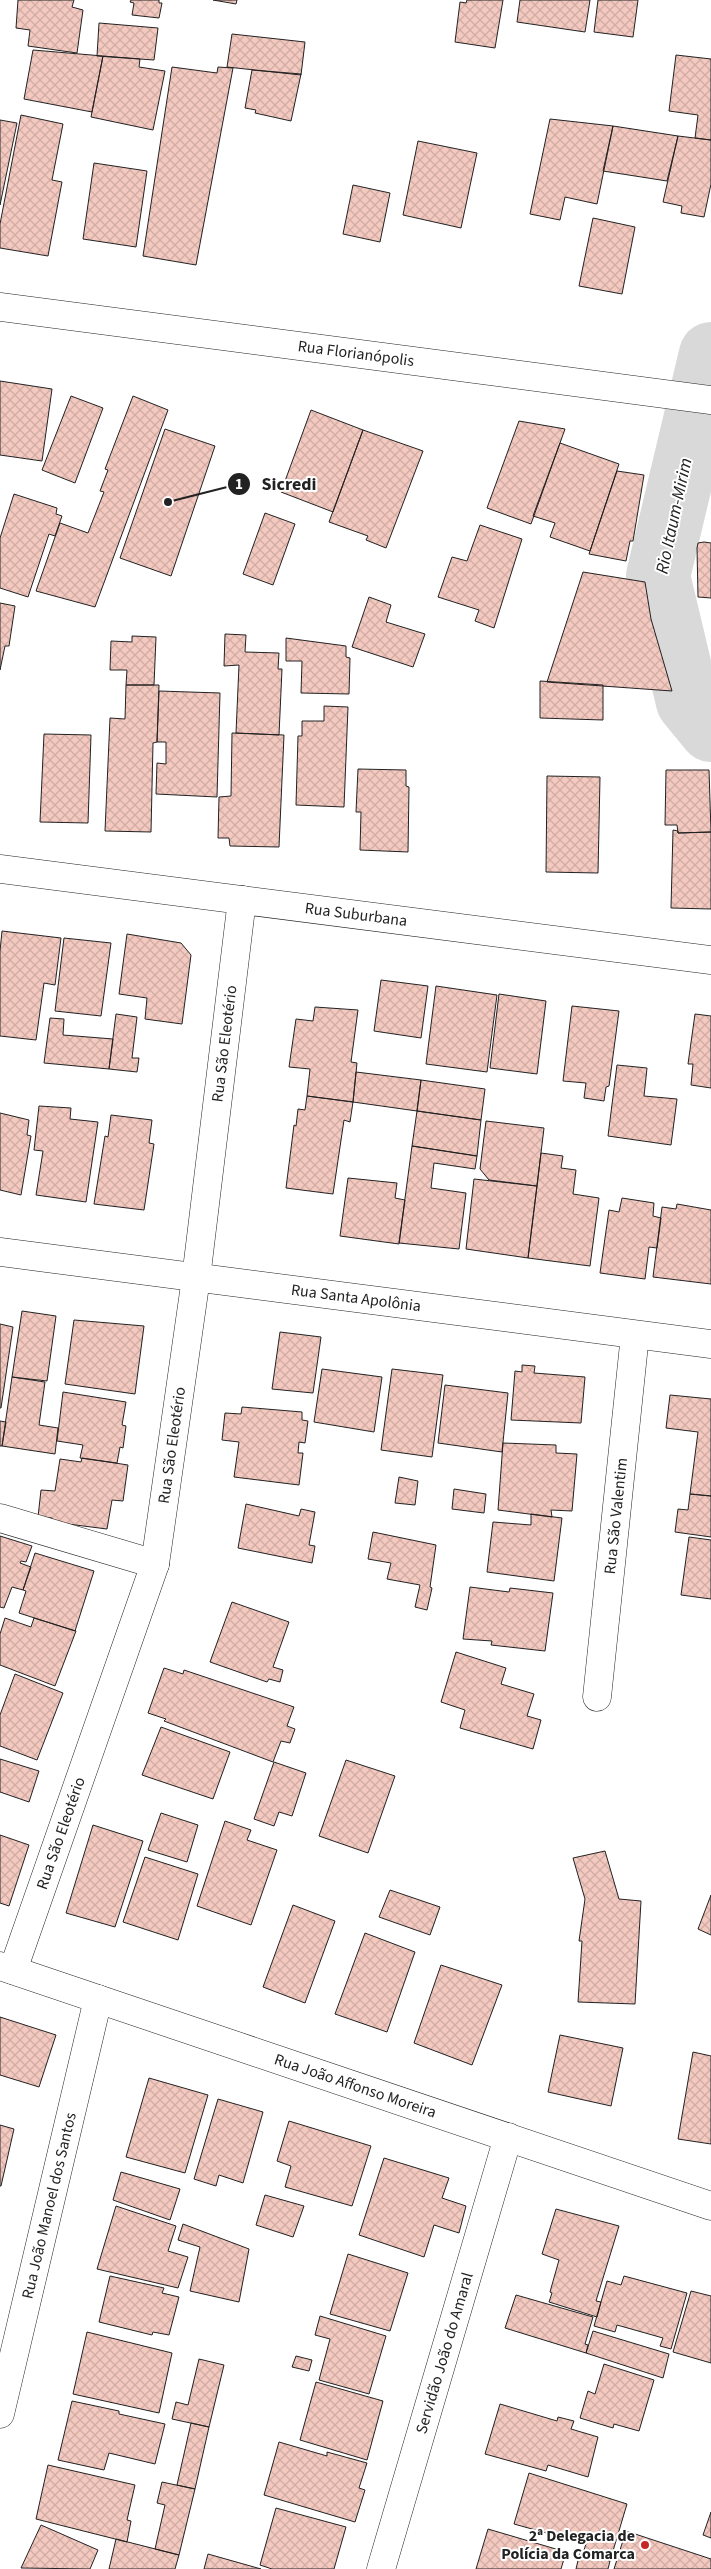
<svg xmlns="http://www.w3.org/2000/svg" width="711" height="2569" font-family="'Source Sans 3',sans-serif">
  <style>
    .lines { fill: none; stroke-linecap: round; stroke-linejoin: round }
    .river { stroke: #d9d9d9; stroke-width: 64 }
    .building { fill: url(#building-cross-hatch); stroke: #222 }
    .minor-casing { stroke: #222; stroke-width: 29 }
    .major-casing { stroke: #222; stroke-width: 29 }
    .minor { stroke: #fff; stroke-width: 28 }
    .major { stroke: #fff; stroke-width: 28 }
    .poi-dot { fill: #c62828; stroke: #fff; stroke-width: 2 }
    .labels { text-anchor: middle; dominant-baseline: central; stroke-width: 4; stroke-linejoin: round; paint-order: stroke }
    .street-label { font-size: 16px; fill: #222; stroke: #fff }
    .poi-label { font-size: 16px; font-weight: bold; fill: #222; stroke: #fff; text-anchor: end }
    .water-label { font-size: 18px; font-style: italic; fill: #222; stroke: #fff }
    .leader { fill: none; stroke: #222; stroke-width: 2 }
    .callout-dot { fill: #222; stroke: #fff; stroke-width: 2 }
    .mark-label { font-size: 15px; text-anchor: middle; font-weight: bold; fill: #fff }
    .callout-label { font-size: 18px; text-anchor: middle; font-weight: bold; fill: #222; stroke: #fff; stroke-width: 4; stroke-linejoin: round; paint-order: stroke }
  </style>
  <defs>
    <pattern id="building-cross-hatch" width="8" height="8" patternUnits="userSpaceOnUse" patternTransform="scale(1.25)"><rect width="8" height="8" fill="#f3c9c0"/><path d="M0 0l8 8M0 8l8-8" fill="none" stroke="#d0aca5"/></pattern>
  </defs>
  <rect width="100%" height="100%" fill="#fff"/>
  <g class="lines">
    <path class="river" d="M 711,354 L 658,576 L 688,702 L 711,730"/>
  </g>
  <path class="building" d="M 18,0 L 74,0 L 72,7 L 83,10 L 77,53 L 28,46 L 30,30 L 16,28 Z
    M 131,0 L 159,0 L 159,3 L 162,3 L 159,18 L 132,15 L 134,3 L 130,2 Z
    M 213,0 L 237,0 L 236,4 Z
    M 467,0 L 503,0 L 495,48 L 455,42 L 460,2 L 466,3 Z
    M 520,0 L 590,0 L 585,32 L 517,22 Z
    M 598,0 L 638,0 L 633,37 L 594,32 Z
    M 99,23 L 158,28 L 154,60 L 97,56 Z
    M 232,34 L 305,42 L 301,75 L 227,67 Z
    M 33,50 L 103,56 L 92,112 L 24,99 Z
    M 676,55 L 711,59 L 711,140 L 695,138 L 698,115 L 669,111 Z
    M 103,56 L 140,59 L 139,67 L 165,71 L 153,130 L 91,117 Z
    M 172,67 L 217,73 L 218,67 L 233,68 L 196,265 L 143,256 Z
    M 252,70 L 301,74 L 291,121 L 255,113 L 256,110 L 245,108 Z
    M 21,115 L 63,124 L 52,180 L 62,182 L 48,256 L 0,248 L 0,224 Z
    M 550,119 L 613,126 L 597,204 L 565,197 L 560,220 L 530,214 Z
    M 0,120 L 17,123 L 0,205 Z
    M 613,126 L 678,136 L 667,181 L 603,171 Z
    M 678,136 L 711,140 L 711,184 L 704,217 L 681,213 L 682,206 L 663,202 Z
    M 418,141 L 477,153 L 461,228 L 403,215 Z
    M 94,163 L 147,171 L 136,247 L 83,239 Z
    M 353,185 L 390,193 L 380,242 L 343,234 Z
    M 593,218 L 635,227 L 622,294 L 579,286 Z
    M 0,381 L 52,389 L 42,461 L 0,455 Z
    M 71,396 L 103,408 L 75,483 L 42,470 Z
    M 133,396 L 168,410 L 95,607 L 36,591 L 60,523 L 88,533 L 104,492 L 100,491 L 108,470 L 105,469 Z
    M 311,410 L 363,430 L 333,512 L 281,492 Z
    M 519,421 L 565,429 L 531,524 L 487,508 Z
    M 165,429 L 215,446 L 171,576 L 120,558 Z
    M 363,430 L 423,451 L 386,548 L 366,540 L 368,536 L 329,522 Z
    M 560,443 L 619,464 L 590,551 L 550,537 L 555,523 L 533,516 Z
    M 617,471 L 644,475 L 633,541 L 630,541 L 626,561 L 589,554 Z
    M 14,494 L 57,508 L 56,514 L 62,516 L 55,536 L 49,534 L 28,597 L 0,588 L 0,538 Z
    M 265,513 L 295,524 L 273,585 L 243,574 Z
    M 480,525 L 522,539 L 494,628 L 475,621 L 479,610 L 438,597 L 452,557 L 467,561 Z
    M 704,542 L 711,543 L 711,598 L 698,597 L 697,548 L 698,543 Z
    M 583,572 L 645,582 L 651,619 L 672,691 L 547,682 Z
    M 369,597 L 391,605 L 386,622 L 425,634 L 413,667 L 352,647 Z
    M 0,603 L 15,606 L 9,646 L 5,646 L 0,670 Z
    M 225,634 L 246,635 L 245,652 L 279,653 L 278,669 L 282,669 L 279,735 L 236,733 L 239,665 L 224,666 Z
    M 132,636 L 156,637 L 154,685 L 126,685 L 127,670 L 110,670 L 111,641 L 132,642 Z
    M 286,638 L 346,646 L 346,657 L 350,658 L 349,694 L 301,693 L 302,661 L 286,661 Z
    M 540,681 L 603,685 L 603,720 L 540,718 Z
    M 126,685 L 159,685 L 157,742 L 153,743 L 151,832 L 105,831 L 110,718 L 125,719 Z
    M 159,691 L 220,693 L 217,797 L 156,794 L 157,763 L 166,764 L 166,742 L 157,742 Z
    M 324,706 L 348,707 L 344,807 L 296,805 L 298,736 L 302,736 L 302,721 L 324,721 Z
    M 232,733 L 284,735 L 279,847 L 230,846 L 229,838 L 218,838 L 219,797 L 231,796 Z
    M 44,734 L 91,735 L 88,823 L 40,822 Z
    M 358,769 L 406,770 L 406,786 L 409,787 L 408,852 L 360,850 L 361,812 L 356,812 Z
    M 666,770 L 709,770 L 711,832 L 678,833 L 677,825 L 665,825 Z
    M 547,776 L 600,777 L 598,873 L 546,872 Z
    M 673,830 L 678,831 L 678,833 L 711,832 L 711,909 L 671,908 Z
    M 2,931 L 61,938 L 55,985 L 44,983 L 36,1040 L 0,1036 L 0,951 Z
    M 127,934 L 181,943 L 191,955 L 182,1024 L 145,1019 L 147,998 L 119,994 Z
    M 64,938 L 111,943 L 101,1016 L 55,1011 Z
    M 381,980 L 428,986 L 421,1038 L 374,1031 Z
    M 436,986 L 497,995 L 487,1072 L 426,1064 Z
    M 499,994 L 546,1001 L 537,1074 L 490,1068 Z
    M 572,1006 L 619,1011 L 609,1086 L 606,1087 L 604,1101 L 584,1098 L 586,1083 L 563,1081 Z
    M 315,1007 L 358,1010 L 351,1062 L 357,1063 L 353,1102 L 307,1096 L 310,1069 L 289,1067 L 296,1019 L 313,1021 Z
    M 116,1014 L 137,1017 L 132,1058 L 139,1058 L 137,1072 L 109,1069 Z
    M 695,1014 L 711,1016 L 711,1088 L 691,1085 L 693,1064 L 688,1064 Z
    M 50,1018 L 64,1019 L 63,1035 L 113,1039 L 109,1069 L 44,1063 Z
    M 617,1065 L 647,1068 L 644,1096 L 677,1099 L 671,1145 L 608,1136 Z
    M 356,1072 L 421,1080 L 417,1111 L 353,1102 Z
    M 421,1080 L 485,1089 L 481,1120 L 417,1111 Z
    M 307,1096 L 353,1102 L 350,1122 L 344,1120 L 333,1194 L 286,1188 L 294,1125 L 296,1126 L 298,1109 L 305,1110 Z
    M 39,1106 L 71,1108 L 70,1119 L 98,1122 L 86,1202 L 36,1195 L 43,1151 L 34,1150 Z
    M 417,1111 L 481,1120 L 477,1156 L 412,1146 Z
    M 0,1113 L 29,1120 L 27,1135 L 31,1136 L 21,1195 L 0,1190 Z
    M 111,1115 L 152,1120 L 149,1143 L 154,1144 L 144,1210 L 94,1204 L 105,1136 L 108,1137 Z
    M 486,1121 L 544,1128 L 537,1186 L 489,1180 L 480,1169 Z
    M 412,1146 L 477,1156 L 475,1169 L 434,1163 L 431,1188 L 466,1193 L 459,1249 L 399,1243 Z
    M 541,1153 L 563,1156 L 561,1168 L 576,1170 L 573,1194 L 599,1198 L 590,1266 L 528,1258 Z
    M 348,1178 L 397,1183 L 395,1198 L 405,1200 L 399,1244 L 340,1236 Z
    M 474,1179 L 537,1186 L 528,1258 L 466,1249 Z
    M 622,1198 L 654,1203 L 653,1216 L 661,1218 L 657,1248 L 649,1247 L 645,1279 L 600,1273 L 609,1210 L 619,1212 Z
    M 677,1204 L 711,1210 L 711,1284 L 653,1277 L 662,1207 L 676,1209 Z
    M 22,1311 L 56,1316 L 47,1381 L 12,1377 Z
    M 74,1320 L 144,1326 L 135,1394 L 65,1384 Z
    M 0,1324 L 13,1327 L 1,1408 L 0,1408 Z
    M 280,1332 L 321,1337 L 313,1393 L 272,1389 Z
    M 522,1365 L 535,1366 L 534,1373 L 585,1377 L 581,1423 L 511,1420 L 515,1371 L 522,1372 Z
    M 322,1369 L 382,1377 L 374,1432 L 314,1422 Z
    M 392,1369 L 443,1375 L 432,1457 L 381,1450 Z
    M 12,1377 L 45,1382 L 39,1425 L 58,1428 L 55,1454 L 2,1446 Z
    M 445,1385 L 508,1393 L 502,1452 L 438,1443 Z
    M 63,1392 L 126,1402 L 122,1425 L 126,1426 L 123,1448 L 120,1447 L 117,1463 L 80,1458 L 83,1445 L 57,1441 Z
    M 670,1395 L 711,1399 L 711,1496 L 690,1494 L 698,1432 L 666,1428 Z
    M 242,1407 L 302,1412 L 302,1420 L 308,1421 L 305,1443 L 299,1442 L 298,1453 L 303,1453 L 299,1485 L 234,1477 L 239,1442 L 222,1440 L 225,1413 L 241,1414 Z
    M 0,1421 L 6,1422 L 2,1446 L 0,1446 Z
    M 503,1443 L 556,1445 L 556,1453 L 577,1454 L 572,1511 L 551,1510 L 552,1517 L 498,1510 Z
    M 82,1458 L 128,1465 L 123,1501 L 112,1500 L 107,1529 L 52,1522 L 52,1518 L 38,1517 L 41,1490 L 55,1491 L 60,1459 L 81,1462 Z
    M 399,1477 L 418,1481 L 415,1505 L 395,1503 Z
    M 454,1489 L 486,1494 L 484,1513 L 452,1509 Z
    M 690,1494 L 711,1496 L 711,1537 L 675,1532 L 678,1509 L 688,1510 Z
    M 246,1504 L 299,1516 L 301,1509 L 315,1512 L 309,1545 L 315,1546 L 312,1563 L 238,1548 Z
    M 531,1514 L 562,1518 L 554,1581 L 487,1572 L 493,1522 L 531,1525 Z
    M 373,1532 L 436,1545 L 430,1587 L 432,1588 L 427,1610 L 415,1607 L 420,1585 L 387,1579 L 391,1563 L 368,1559 Z
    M 0,1536 L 32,1546 L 26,1562 L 21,1561 L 20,1563 L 31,1567 L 23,1590 L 12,1587 L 4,1608 L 0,1607 Z
    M 689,1537 L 711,1540 L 711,1599 L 681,1595 Z
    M 35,1553 L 94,1571 L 75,1631 L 19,1613 L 26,1591 L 23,1590 Z
    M 470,1587 L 509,1592 L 510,1588 L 553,1593 L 545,1651 L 491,1645 L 492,1641 L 463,1639 Z
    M 232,1602 L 289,1622 L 273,1667 L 283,1670 L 280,1682 L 269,1679 L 267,1682 L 210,1662 Z
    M 5,1618 L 31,1627 L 34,1618 L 76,1631 L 55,1686 L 0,1665 L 0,1634 Z
    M 456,1652 L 506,1668 L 501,1684 L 534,1694 L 527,1716 L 541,1720 L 533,1749 L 460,1728 L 465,1710 L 441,1702 Z
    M 164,1668 L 183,1674 L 184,1670 L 294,1707 L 287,1726 L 295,1729 L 290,1743 L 281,1741 L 273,1762 L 164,1721 L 166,1719 L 148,1713 Z
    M 15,1674 L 63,1693 L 37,1760 L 0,1746 L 0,1715 Z
    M 161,1727 L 230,1752 L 213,1799 L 142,1775 Z
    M 0,1759 L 39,1771 L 29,1802 L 0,1792 Z
    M 346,1760 L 395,1776 L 368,1853 L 319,1836 Z
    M 274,1762 L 306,1773 L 292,1816 L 279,1812 L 274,1826 L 254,1819 Z
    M 161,1813 L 198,1825 L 187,1862 L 148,1850 Z
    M 225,1821 L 251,1830 L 247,1840 L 277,1850 L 251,1925 L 197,1906 Z
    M 93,1825 L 143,1841 L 115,1927 L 66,1913 Z
    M 0,1835 L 29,1845 L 9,1906 L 0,1903 Z
    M 605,1851 L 619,1899 L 641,1901 L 635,2004 L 578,2002 L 582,1941 L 579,1941 L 585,1899 L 573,1858 Z
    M 145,1857 L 198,1874 L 178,1940 L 123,1922 Z
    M 390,1890 L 440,1907 L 430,1935 L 379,1917 Z
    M 711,1895 L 711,1935 L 698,1929 Z
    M 293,1905 L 335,1921 L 305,2003 L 263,1987 Z
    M 365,1933 L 415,1952 L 387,2032 L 335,2014 Z
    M 441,1965 L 502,1985 L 472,2065 L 414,2043 Z
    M 0,2017 L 56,2035 L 39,2087 L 0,2075 Z
    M 560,2035 L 623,2048 L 611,2106 L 548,2092 Z
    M 693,2052 L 711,2056 L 711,2144 L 678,2139 Z
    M 149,2078 L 208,2095 L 185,2173 L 126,2157 Z
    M 218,2099 L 263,2112 L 243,2183 L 219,2175 L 216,2186 L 194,2179 Z
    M 289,2121 L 371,2146 L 352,2206 L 285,2187 L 291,2166 L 277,2161 Z
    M 0,2125 L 14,2129 L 1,2186 L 0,2186 Z
    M 384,2158 L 449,2178 L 442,2198 L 466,2206 L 459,2233 L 434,2225 L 424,2257 L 359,2235 Z
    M 121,2172 L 180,2189 L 170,2220 L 113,2200 Z
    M 265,2195 L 304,2206 L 293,2237 L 256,2225 Z
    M 116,2206 L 176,2226 L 168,2251 L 188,2257 L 178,2288 L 97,2269 Z
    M 556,2209 L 619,2226 L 596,2301 L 601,2302 L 597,2317 L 549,2302 L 552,2293 L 550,2292 L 559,2260 L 542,2254 Z
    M 183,2224 L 249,2249 L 239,2302 L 190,2291 L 200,2247 L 178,2240 Z
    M 348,2254 L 408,2273 L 390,2331 L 330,2314 Z
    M 110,2276 L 164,2288 L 162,2293 L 179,2297 L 169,2335 L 153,2332 L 152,2335 L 99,2322 Z
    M 624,2276 L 687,2293 L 671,2349 L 660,2346 L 663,2338 L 617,2325 L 615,2332 L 594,2326 L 607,2281 L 621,2285 Z
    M 691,2291 L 711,2296 L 711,2363 L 673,2352 Z
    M 516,2295 L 593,2317 L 585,2344 L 588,2345 L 586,2353 L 505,2328 Z
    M 320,2316 L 386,2336 L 369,2394 L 319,2380 L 330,2339 L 315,2335 Z
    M 593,2331 L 669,2354 L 663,2378 L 586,2353 Z
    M 87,2332 L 172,2353 L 159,2413 L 73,2394 Z
    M 296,2356 L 312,2360 L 309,2371 L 292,2367 Z
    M 199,2359 L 224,2365 L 209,2427 L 172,2419 L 176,2402 L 188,2405 Z
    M 604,2364 L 654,2380 L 639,2431 L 614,2424 L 613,2428 L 580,2418 L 588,2391 L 595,2394 Z
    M 316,2382 L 383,2401 L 367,2460 L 300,2440 Z
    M 72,2401 L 119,2411 L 119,2414 L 165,2424 L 155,2464 L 109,2453 L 104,2470 L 58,2460 Z
    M 500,2404 L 557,2421 L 558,2417 L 574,2421 L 571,2429 L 598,2437 L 588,2477 L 548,2465 L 546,2471 L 485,2454 Z
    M 191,2423 L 209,2427 L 195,2489 L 177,2485 Z
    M 279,2442 L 327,2456 L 327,2452 L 367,2463 L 359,2488 L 365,2490 L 355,2522 L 264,2495 Z
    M 48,2465 L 135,2485 L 127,2520 L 131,2521 L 127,2542 L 36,2519 Z
    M 529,2473 L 627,2504 L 610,2561 L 583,2553 L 586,2544 L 514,2524 Z
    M 162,2482 L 195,2489 L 179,2555 L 155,2549 L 165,2505 L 157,2503 Z
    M 276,2508 L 346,2527 L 334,2569 L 272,2569 L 260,2565 Z
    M 711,2512 L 711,2538 L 703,2535 Z
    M 41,2525 L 98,2550 L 90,2569 L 21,2568 Z
    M 488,2529 L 566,2552 L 561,2569 L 476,2569 Z
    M 626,2531 L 711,2559 L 711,2569 L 614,2569 Z
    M 116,2539 L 179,2555 L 175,2569 L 109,2569 Z
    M 580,2552 L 610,2561 L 608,2569 L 576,2569 Z
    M 208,2554 L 261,2569 L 204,2569 Z"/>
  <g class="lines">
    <g class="minor-casing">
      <g id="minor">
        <path id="s1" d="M 0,869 L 711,960"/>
        <path id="s2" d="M 0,1252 L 711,1344"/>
        <path d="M 0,1518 L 155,1564"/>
        <path id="s3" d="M 597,1697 L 635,1335"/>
        <path id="s4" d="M 0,1966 L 711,2206"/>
        <path id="s5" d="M 13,1970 L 155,1564 L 196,1278 L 242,900"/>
        <path id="s6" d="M 0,2414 L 98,1999"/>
        <path id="s7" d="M 381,2569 L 508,2137"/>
      </g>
    </g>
    <g class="major-casing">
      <g id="major">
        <path id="s8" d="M 0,307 L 711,400"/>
      </g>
    </g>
    <use href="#minor" class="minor"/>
    <use href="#major" class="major"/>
  </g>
  <circle class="poi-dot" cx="645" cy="2545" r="5"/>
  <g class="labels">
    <g class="street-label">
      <text stroke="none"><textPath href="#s8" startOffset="359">Rua Florianópolis</textPath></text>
      <text stroke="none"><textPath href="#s1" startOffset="359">Rua Suburbana</textPath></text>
      <text stroke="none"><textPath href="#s5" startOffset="955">Rua São Eleotério</textPath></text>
      <text stroke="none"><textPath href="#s2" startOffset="359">Rua Santa Apolônia</textPath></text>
      <text stroke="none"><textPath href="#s5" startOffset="550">Rua São Eleotério</textPath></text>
      <text stroke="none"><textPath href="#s3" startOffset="182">Rua São Valentim</textPath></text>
      <text stroke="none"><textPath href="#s5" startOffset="145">Rua São Eleotério</textPath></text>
      <text stroke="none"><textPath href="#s4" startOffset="375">Rua João Affonso Moreira</textPath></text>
      <text stroke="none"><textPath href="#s6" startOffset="214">Rua João Manoel dos Santos</textPath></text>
      <text stroke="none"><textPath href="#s7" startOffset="225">Servidão João do Amaral</textPath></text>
    </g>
    <g class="poi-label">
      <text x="635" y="2536">2ª Delegacia de<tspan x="635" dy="18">Polícia da Comarca</tspan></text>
    </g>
    <g class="water-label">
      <text transform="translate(674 516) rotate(-78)">Rio Itaum-Mirim</text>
    </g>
  </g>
  <path class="leader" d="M168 502L239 484"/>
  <g class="callout-dot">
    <circle cx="168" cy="502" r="5"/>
    <circle cx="239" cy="484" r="12"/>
  </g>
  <g class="mark-label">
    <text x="239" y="489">1</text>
  </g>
  <g class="callout-label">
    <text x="289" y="490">Sicredi</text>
  </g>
</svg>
